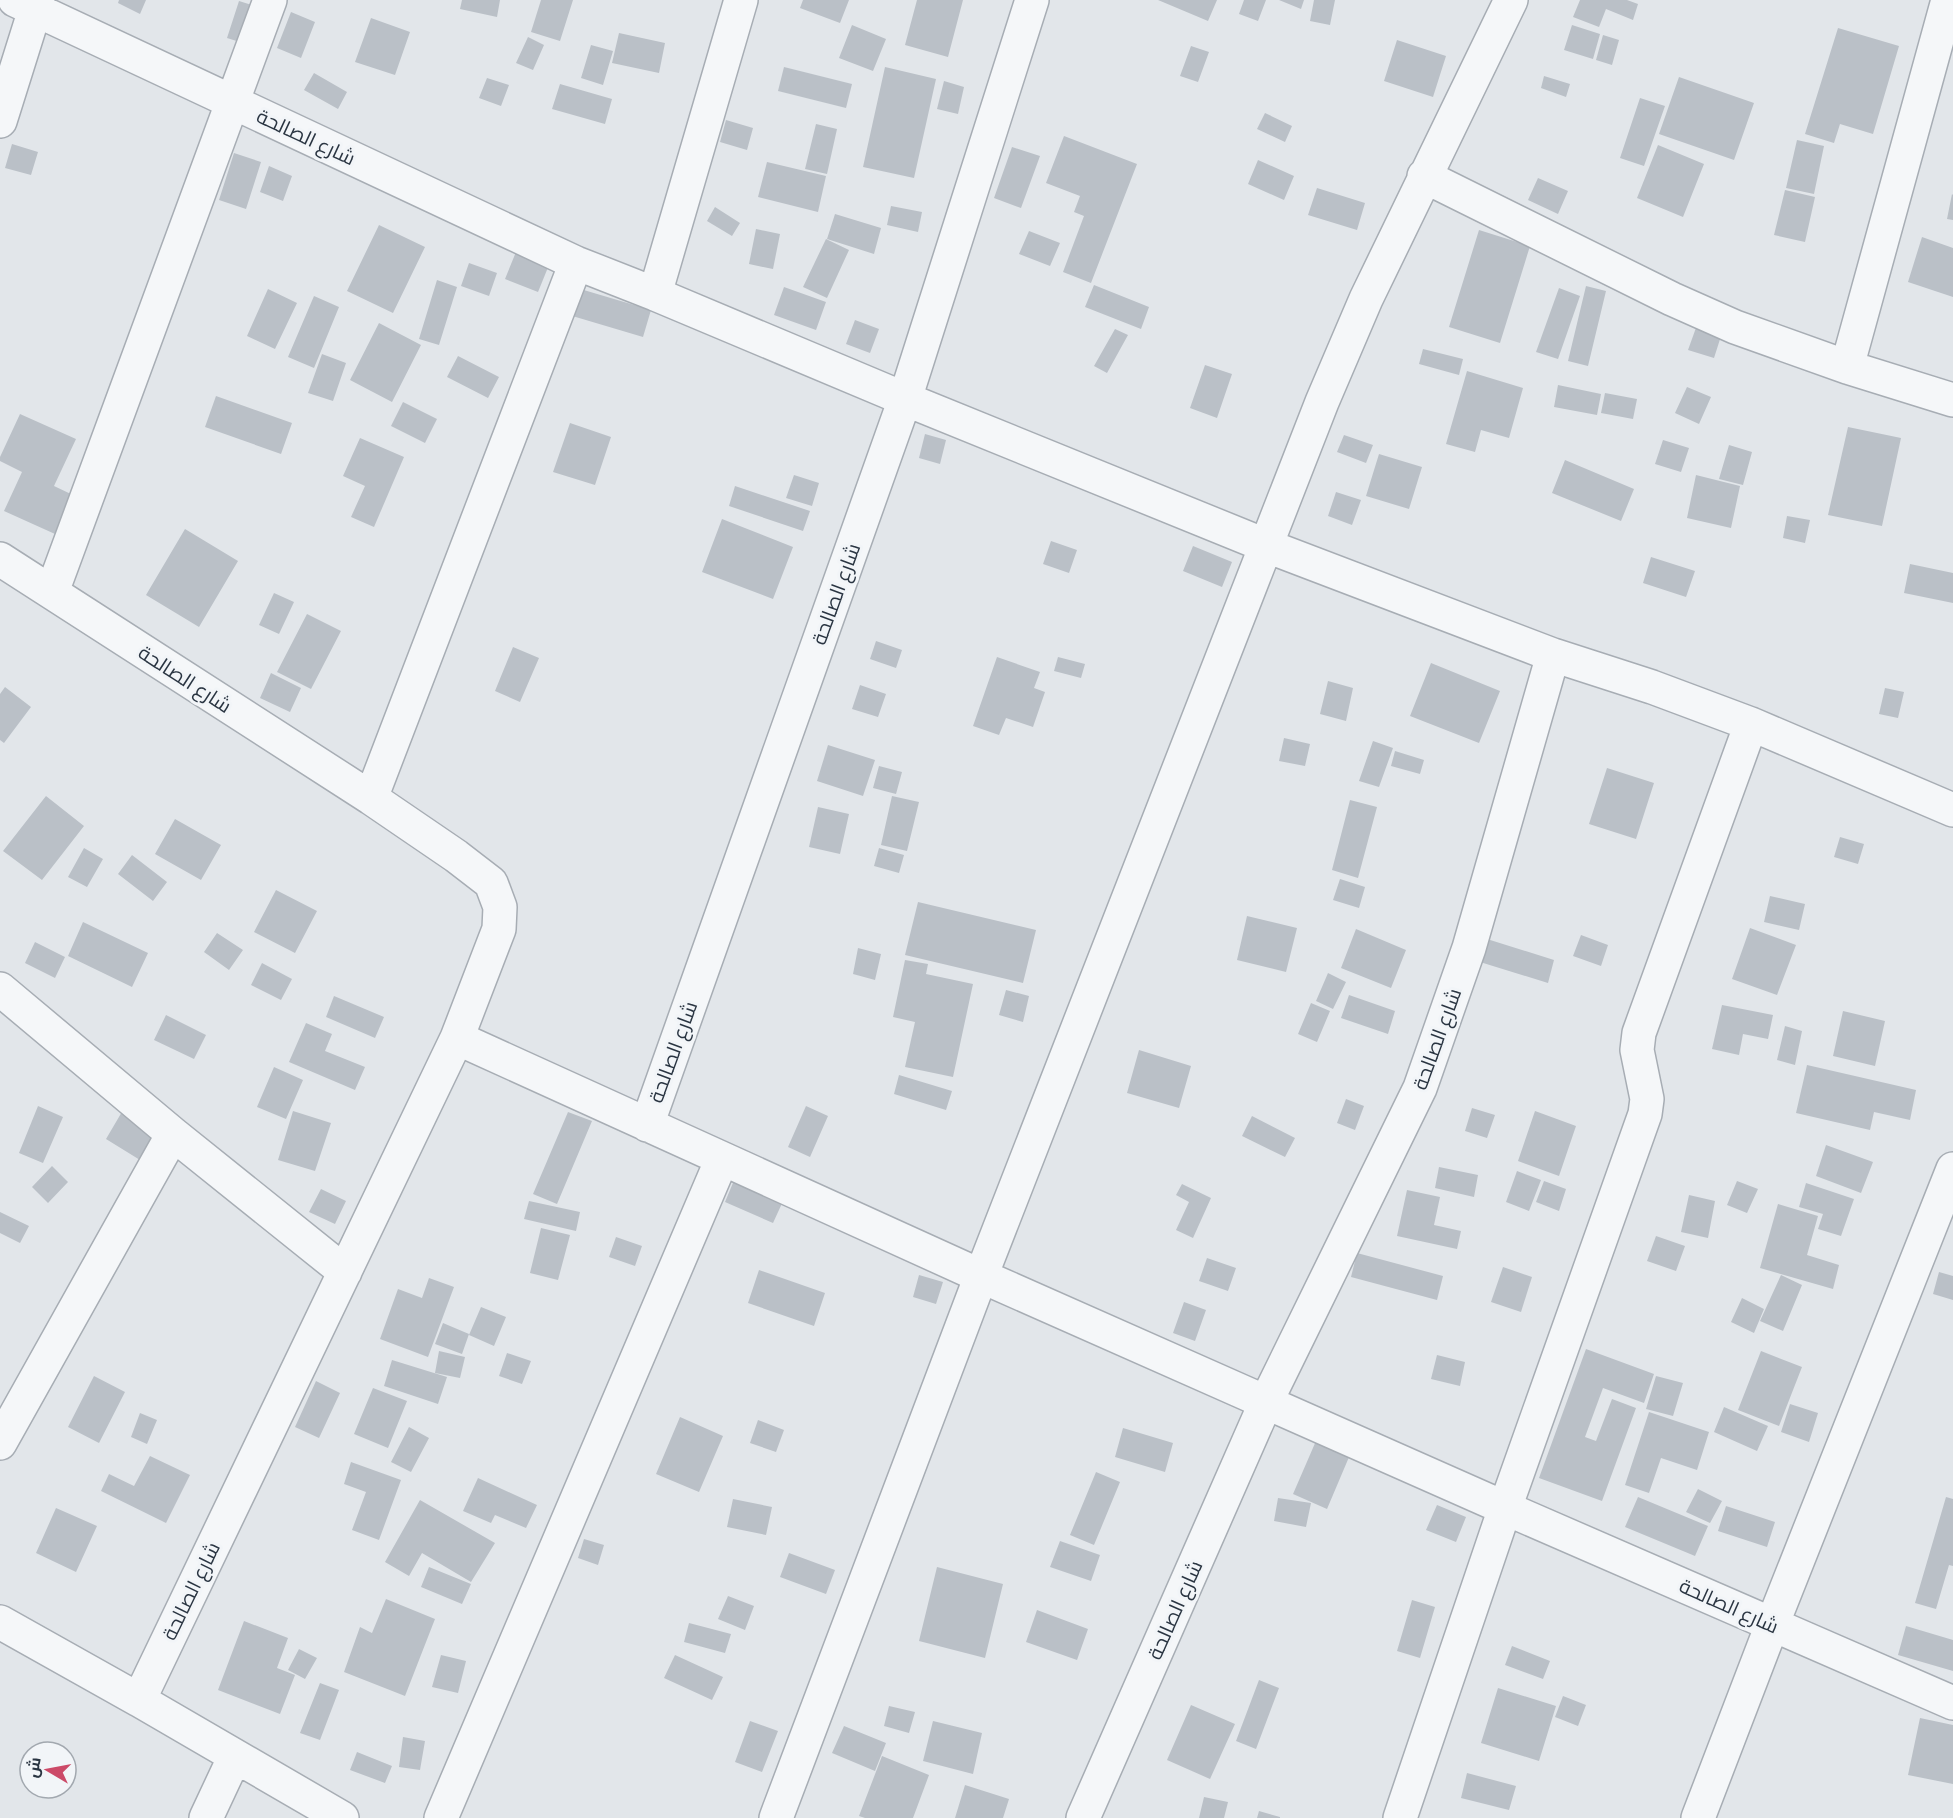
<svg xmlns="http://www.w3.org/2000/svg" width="1953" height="1818" font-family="Cabin,Cairo,sans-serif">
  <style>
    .building { fill: #bac0c7 }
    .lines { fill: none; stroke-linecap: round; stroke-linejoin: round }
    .minor-casing { stroke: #a7adb4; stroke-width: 36 }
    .minor { stroke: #f5f7f9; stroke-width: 33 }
    .labels { text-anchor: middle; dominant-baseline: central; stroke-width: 6; stroke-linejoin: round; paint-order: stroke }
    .street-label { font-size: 20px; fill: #2a3542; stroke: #f2f5f8 }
  </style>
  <rect width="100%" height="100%" fill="#e2e6ea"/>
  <path class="building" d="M 119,0 L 146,0 L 140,14 L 118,3 Z
    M 462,0 L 500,0 L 497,17 L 460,9 Z
    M 541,0 L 573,0 L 560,41 L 531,32 Z
    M 803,0 L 849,0 L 840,23 L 800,8 Z
    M 917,0 L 963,0 L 948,57 L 905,45 Z
    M 1158,0 L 1217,0 L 1208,21 Z
    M 1244,0 L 1266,0 L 1258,21 L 1239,14 Z
    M 1279,0 L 1304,0 L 1301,9 Z
    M 1314,0 L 1335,0 L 1330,25 L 1310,21 Z
    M 1580,0 L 1627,0 L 1638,4 L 1633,20 L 1606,9 L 1599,27 L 1573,17 Z
    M 239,1 L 255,6 L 243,43 L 227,38 Z
    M 291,12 L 315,22 L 301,58 L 277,48 Z
    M 371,18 L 410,32 L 395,75 L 355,62 Z
    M 852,25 L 886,39 L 873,71 L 839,58 Z
    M 1572,25 L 1600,34 L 1593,59 L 1564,50 Z
    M 1838,28 L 1899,46 L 1873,134 L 1840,124 L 1834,143 L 1805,134 Z
    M 619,33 L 665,43 L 659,73 L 612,63 Z
    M 1603,35 L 1619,40 L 1612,65 L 1596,60 Z
    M 528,37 L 544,45 L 533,70 L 516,63 Z
    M 1397,40 L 1446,56 L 1433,97 L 1384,81 Z
    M 591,45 L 613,51 L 603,85 L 581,78 Z
    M 1191,46 L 1209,52 L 1198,82 L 1180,76 Z
    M 784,67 L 852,84 L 846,108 L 778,91 Z
    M 885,67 L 936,79 L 914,178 L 863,167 Z
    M 314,73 L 347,92 L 338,109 L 304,90 Z
    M 1544,76 L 1570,84 L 1566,97 L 1541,88 Z
    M 1679,77 L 1754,103 L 1734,160 L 1659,134 Z
    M 487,78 L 509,85 L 501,106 L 479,98 Z
    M 944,81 L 964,87 L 958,114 L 937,109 Z
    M 560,84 L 612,99 L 605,124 L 552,109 Z
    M 1640,98 L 1665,106 L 1644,166 L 1620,158 Z
    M 1265,113 L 1292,126 L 1285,142 L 1257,129 Z
    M 726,120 L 753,128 L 747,150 L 720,142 Z
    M 816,124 L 837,129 L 827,174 L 805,169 Z
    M 1064,136 L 1137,164 L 1091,283 L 1063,272 L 1084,216 L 1074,212 L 1080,196 L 1046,183 Z
    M 1797,140 L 1824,146 L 1814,194 L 1786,188 Z
    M 12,144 L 38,152 L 31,175 L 5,168 Z
    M 1658,145 L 1704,164 L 1683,217 L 1637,198 Z
    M 1012,147 L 1040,156 L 1021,208 L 994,198 Z
    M 234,153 L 261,162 L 246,209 L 219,200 Z
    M 1258,160 L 1294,176 L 1284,200 L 1248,184 Z
    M 767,162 L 826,176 L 818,212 L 758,197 Z
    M 269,166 L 292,176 L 283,201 L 260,192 Z
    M 1538,178 L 1568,191 L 1558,214 L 1528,200 Z
    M 1317,188 L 1365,203 L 1357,230 L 1308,215 Z
    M 1785,190 L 1815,197 L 1805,242 L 1774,235 Z
    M 1952,194 L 1953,195 L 1953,220 L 1947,219 Z
    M 891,206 L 922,212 L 918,232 L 887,225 Z
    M 715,207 L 740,223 L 732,236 L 707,221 Z
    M 835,214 L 881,228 L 874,254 L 827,239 Z
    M 379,225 L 425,247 L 393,313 L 347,291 Z
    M 756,229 L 780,234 L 773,269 L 749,264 Z
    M 1479,230 L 1530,246 L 1500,343 L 1449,327 Z
    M 1029,231 L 1060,243 L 1050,266 L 1019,254 Z
    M 1922,237 L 1953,248 L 1953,297 L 1908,282 Z
    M 826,239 L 849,250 L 827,298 L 803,287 Z
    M 518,247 L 551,260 L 538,292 L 505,279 Z
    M 469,263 L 497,273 L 489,296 L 461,286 Z
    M 437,280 L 457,287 L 439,345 L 419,339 Z
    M 1094,285 L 1149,307 L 1141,329 L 1085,307 Z
    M 1586,286 L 1606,291 L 1588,366 L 1568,361 Z
    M 784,287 L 826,302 L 816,330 L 774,315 Z
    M 577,288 L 651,310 L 643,337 L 569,315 Z
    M 1559,288 L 1580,296 L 1558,359 L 1536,352 Z
    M 268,289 L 297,303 L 275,349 L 247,336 Z
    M 314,296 L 339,307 L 314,368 L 288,357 Z
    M 855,320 L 879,329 L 870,353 L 846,344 Z
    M 379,323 L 421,345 L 392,402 L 350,380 Z
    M 1697,325 L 1722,333 L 1714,358 L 1688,350 Z
    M 1115,329 L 1128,335 L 1107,373 L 1094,366 Z
    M 1423,349 L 1463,359 L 1459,375 L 1419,364 Z
    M 322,354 L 346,363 L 333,401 L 308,393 Z
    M 458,356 L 499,377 L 488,398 L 447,377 Z
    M 1205,365 L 1232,374 L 1217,418 L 1190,408 Z
    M 1467,371 L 1523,388 L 1509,438 L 1481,430 L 1475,452 L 1446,444 Z
    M 1558,385 L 1601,394 L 1597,415 L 1554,407 Z
    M 1687,387 L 1711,397 L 1699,424 L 1675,413 Z
    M 1605,393 L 1637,399 L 1633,419 L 1601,413 Z
    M 216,396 L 292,423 L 281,454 L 205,427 Z
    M 403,402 L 437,419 L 425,443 L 391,426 Z
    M 20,414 L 76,439 L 54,486 L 73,495 L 55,534 L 4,511 L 22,472 L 0,461 L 0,457 Z
    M 570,423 L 611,437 L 595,485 L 553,472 Z
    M 1848,427 L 1901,438 L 1882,526 L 1828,515 Z
    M 925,434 L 946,440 L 940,464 L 919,458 Z
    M 1344,435 L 1373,445 L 1366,463 L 1337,452 Z
    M 360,438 L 404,457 L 374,527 L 351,517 L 365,486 L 343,476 Z
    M 1663,440 L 1689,448 L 1681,472 L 1655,464 Z
    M 1729,445 L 1752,452 L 1743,485 L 1719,479 Z
    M 1379,454 L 1422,467 L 1409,509 L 1366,496 Z
    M 1565,460 L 1634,489 L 1621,521 L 1552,493 Z
    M 794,475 L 819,483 L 812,506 L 786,498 Z
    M 1696,475 L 1740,486 L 1731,528 L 1687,518 Z
    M 735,486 L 810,511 L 803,531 L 729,506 Z
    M 1336,492 L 1361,500 L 1352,525 L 1328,516 Z
    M 1787,516 L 1810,520 L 1805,543 L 1783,538 Z
    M 722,519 L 793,547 L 773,599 L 702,572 Z
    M 185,529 L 238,561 L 199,627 L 146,595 Z
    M 1051,541 L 1077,550 L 1069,573 L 1043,564 Z
    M 1193,546 L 1232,562 L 1222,587 L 1183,571 Z
    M 1651,557 L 1695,571 L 1686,597 L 1643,583 Z
    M 1910,564 L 1953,573 L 1953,603 L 1904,593 Z
    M 274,593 L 294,602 L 279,634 L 259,625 Z
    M 307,614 L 341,631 L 311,689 L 277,672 Z
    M 876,641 L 902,650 L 896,668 L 870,659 Z
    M 513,647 L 539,658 L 520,702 L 495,691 Z
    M 997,657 L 1040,672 L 1034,688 L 1045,692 L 1033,727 L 1006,718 L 999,735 L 973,726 Z
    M 1058,657 L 1085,664 L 1081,678 L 1054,671 Z
    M 1431,663 L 1500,691 L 1479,743 L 1410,716 Z
    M 271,673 L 301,688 L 290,712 L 260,698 Z
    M 1328,681 L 1353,688 L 1346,721 L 1320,714 Z
    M 860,685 L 886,694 L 878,717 L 852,709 Z
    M 5,687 L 31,707 L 4,743 L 0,740 L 0,694 Z
    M 1885,688 L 1904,692 L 1898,718 L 1879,714 Z
    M 1284,738 L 1310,744 L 1305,766 L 1279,761 Z
    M 1373,741 L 1393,748 L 1379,787 L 1359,781 Z
    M 828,745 L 875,760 L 863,796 L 817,781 Z
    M 1395,751 L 1424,760 L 1420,774 L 1391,766 Z
    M 879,766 L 902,772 L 896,794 L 873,788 Z
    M 1607,768 L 1654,783 L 1636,839 L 1589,824 Z
    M 46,796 L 84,826 L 42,880 L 3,851 Z
    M 892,796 L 919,802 L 907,851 L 881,845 Z
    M 1350,800 L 1377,807 L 1358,878 L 1332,870 Z
    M 818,807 L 849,814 L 840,854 L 809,847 Z
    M 175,819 L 221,845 L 201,880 L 155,854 Z
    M 1840,837 L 1864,844 L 1858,864 L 1834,857 Z
    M 84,848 L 103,859 L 87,887 L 68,877 Z
    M 879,848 L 904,855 L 899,873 L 874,866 Z
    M 132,855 L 167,882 L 153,901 L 118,874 Z
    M 1340,879 L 1365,887 L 1359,908 L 1333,900 Z
    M 276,890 L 317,911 L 295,953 L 254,932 Z
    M 1770,896 L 1805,904 L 1799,930 L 1764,922 Z
    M 918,902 L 1036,930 L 1023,983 L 905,955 Z
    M 1247,916 L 1297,928 L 1286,972 L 1237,960 Z
    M 83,922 L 148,953 L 132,987 L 68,956 Z
    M 1750,928 L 1796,945 L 1777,995 L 1732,979 Z
    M 1356,929 L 1406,950 L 1391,988 L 1341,968 Z
    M 217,933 L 243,950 L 229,970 L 204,952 Z
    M 1581,935 L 1608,945 L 1601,966 L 1573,956 Z
    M 1487,939 L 1554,960 L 1548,983 L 1480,962 Z
    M 35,942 L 65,957 L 55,978 L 25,963 Z
    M 858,948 L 881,954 L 875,980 L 853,974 Z
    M 905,960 L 928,964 L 926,974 L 973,984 L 953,1077 L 905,1067 L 915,1022 L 893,1017 Z
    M 262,963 L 292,979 L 281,1000 L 251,985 Z
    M 1328,973 L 1346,982 L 1333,1009 L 1316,1001 Z
    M 1006,990 L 1029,996 L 1023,1022 L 999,1015 Z
    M 1349,995 L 1395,1011 L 1388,1034 L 1341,1018 Z
    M 334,996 L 384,1017 L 375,1038 L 326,1017 Z
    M 1311,1003 L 1330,1011 L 1317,1042 L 1298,1034 Z
    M 1722,1005 L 1773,1015 L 1768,1039 L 1743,1034 L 1739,1055 L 1712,1049 Z
    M 1843,1011 L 1885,1021 L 1875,1066 L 1833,1056 Z
    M 166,1015 L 206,1035 L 194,1059 L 154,1040 Z
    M 306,1023 L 332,1034 L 325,1051 L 365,1067 L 355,1090 L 289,1062 Z
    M 1785,1026 L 1802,1031 L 1795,1065 L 1777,1060 Z
    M 1139,1050 L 1191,1066 L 1179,1108 L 1127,1093 Z
    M 1807,1065 L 1916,1090 L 1910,1120 L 1874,1112 L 1870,1130 L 1796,1113 Z
    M 274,1067 L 303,1080 L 286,1119 L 257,1107 Z
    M 899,1075 L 952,1091 L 946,1110 L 894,1094 Z
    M 1346,1099 L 1364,1106 L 1355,1130 L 1337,1123 Z
    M 126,1105 L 160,1126 L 140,1160 L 106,1139 Z
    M 38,1106 L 63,1117 L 43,1163 L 19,1153 Z
    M 806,1106 L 828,1116 L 810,1157 L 788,1147 Z
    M 1472,1108 L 1495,1115 L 1487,1138 L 1465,1131 Z
    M 293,1111 L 331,1123 L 315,1171 L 278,1160 Z
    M 1535,1111 L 1576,1126 L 1559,1176 L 1518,1161 Z
    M 568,1112 L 592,1121 L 557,1204 L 533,1194 Z
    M 1252,1116 L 1295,1138 L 1285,1157 L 1242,1136 Z
    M 1826,1145 L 1873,1162 L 1861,1193 L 1816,1176 Z
    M 52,1166 L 68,1182 L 48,1203 L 32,1187 Z
    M 1439,1167 L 1478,1175 L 1474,1197 L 1435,1188 Z
    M 1517,1171 L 1541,1180 L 1529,1211 L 1506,1202 Z
    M 735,1178 L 784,1199 L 773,1223 L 725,1202 Z
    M 1544,1181 L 1566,1189 L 1559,1211 L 1536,1202 Z
    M 1737,1181 L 1758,1189 L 1747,1213 L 1727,1205 Z
    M 1806,1183 L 1854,1199 L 1841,1236 L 1818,1229 L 1823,1214 L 1799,1207 Z
    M 1182,1184 L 1211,1198 L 1193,1238 L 1176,1230 L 1189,1202 L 1176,1195 Z
    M 321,1189 L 346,1201 L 335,1224 L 309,1212 Z
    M 1407,1190 L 1440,1197 L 1434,1225 L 1461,1231 L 1457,1249 L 1397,1236 Z
    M 1689,1195 L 1715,1201 L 1708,1238 L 1681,1232 Z
    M 529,1201 L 580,1212 L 576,1231 L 524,1219 Z
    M 1778,1204 L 1818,1216 L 1807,1255 L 1839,1265 L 1833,1289 L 1760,1268 Z
    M 0,1212 L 29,1226 L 20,1243 L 0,1233 Z
    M 541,1228 L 570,1235 L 558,1280 L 530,1273 Z
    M 1656,1236 L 1685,1246 L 1676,1271 L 1647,1261 Z
    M 616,1237 L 642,1246 L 635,1266 L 609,1257 Z
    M 1357,1253 L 1443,1276 L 1437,1300 L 1351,1277 Z
    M 1207,1258 L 1236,1268 L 1228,1291 L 1199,1281 Z
    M 1503,1267 L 1532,1277 L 1521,1312 L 1491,1302 Z
    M 759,1270 L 825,1293 L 814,1326 L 748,1303 Z
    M 1939,1272 L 1953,1276 L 1953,1300 L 1933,1294 Z
    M 919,1275 L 943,1282 L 936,1304 L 913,1297 Z
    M 1781,1275 L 1802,1285 L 1783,1331 L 1760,1321 Z
    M 429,1278 L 454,1287 L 428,1357 L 380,1339 L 398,1289 L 422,1298 Z
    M 1742,1298 L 1764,1309 L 1754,1333 L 1731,1322 Z
    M 1184,1302 L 1206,1310 L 1195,1341 L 1173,1333 Z
    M 481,1307 L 506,1317 L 494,1346 L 469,1335 Z
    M 443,1323 L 469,1334 L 462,1354 L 435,1344 Z
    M 1586,1349 L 1654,1374 L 1644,1403 L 1603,1388 L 1585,1437 L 1596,1441 L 1612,1399 L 1636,1408 L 1602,1501 L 1539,1478 Z
    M 439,1351 L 465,1357 L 460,1378 L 435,1373 Z
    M 1761,1351 L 1802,1367 L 1779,1426 L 1738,1410 Z
    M 507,1353 L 531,1361 L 522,1384 L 499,1376 Z
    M 1437,1355 L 1465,1362 L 1460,1386 L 1431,1379 Z
    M 392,1360 L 447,1377 L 438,1404 L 384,1386 Z
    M 94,1376 L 125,1392 L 99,1443 L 68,1427 Z
    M 1656,1376 L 1683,1383 L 1673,1416 L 1646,1409 Z
    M 316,1381 L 340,1393 L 319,1438 L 295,1427 Z
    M 373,1388 L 407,1401 L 388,1448 L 354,1434 Z
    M 1790,1404 L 1818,1413 L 1809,1442 L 1781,1432 Z
    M 1724,1407 L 1768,1426 L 1757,1451 L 1714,1432 Z
    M 1649,1412 L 1709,1432 L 1697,1470 L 1661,1458 L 1649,1493 L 1625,1485 Z
    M 140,1413 L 157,1420 L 147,1444 L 131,1437 Z
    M 680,1417 L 723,1436 L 699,1492 L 656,1474 Z
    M 758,1420 L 784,1430 L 776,1452 L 750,1443 Z
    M 409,1427 L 429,1438 L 411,1472 L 391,1462 Z
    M 1123,1428 L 1173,1443 L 1165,1472 L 1115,1457 Z
    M 1319,1434 L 1352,1450 L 1327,1509 L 1293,1494 Z
    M 150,1456 L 190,1475 L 166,1523 L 101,1491 L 109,1474 L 134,1486 Z
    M 351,1462 L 401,1480 L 379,1540 L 352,1530 L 366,1492 L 344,1484 Z
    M 1096,1472 L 1120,1482 L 1094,1545 L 1070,1535 Z
    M 478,1478 L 537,1505 L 526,1528 L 495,1515 L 491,1523 L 463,1511 Z
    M 1698,1489 L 1722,1501 L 1710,1523 L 1686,1512 Z
    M 1638,1497 L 1708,1526 L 1695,1556 L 1625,1527 Z
    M 1946,1497 L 1953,1499 L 1953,1566 L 1949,1565 L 1936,1609 L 1915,1603 Z
    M 1278,1498 L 1311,1503 L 1306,1527 L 1274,1521 Z
    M 733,1499 L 772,1507 L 766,1535 L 727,1527 Z
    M 420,1500 L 495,1543 L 471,1582 L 422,1553 L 409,1576 L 385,1562 Z
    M 1437,1505 L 1466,1517 L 1456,1542 L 1426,1530 Z
    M 1726,1506 L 1775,1522 L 1767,1547 L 1718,1531 Z
    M 56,1508 L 97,1526 L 76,1572 L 36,1553 Z
    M 584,1539 L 604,1545 L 598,1565 L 578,1558 Z
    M 1060,1541 L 1100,1555 L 1091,1581 L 1050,1567 Z
    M 789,1553 L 835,1570 L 826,1594 L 780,1577 Z
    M 429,1567 L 471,1584 L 462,1604 L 421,1587 Z
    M 937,1567 L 1003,1584 L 985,1658 L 919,1641 Z
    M 728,1596 L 754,1606 L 745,1630 L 718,1619 Z
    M 386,1599 L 435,1619 L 405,1696 L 344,1672 L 360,1627 L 372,1633 Z
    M 1412,1600 L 1435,1607 L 1420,1658 L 1397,1651 Z
    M 1037,1610 L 1088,1629 L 1077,1660 L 1026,1642 Z
    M 244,1621 L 288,1638 L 277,1668 L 295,1675 L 280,1714 L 218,1690 Z
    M 689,1623 L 731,1634 L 725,1653 L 684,1642 Z
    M 1906,1626 L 1953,1640 L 1953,1671 L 1898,1655 Z
    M 1512,1646 L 1550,1661 L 1543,1679 L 1505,1665 Z
    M 299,1649 L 317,1658 L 305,1679 L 288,1670 Z
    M 441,1655 L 466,1661 L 458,1693 L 432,1687 Z
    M 675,1655 L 723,1677 L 712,1700 L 664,1678 Z
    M 1259,1680 L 1279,1688 L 1256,1749 L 1236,1741 Z
    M 320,1683 L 339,1690 L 320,1740 L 300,1733 Z
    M 1498,1688 L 1556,1706 L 1539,1761 L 1481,1743 Z
    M 1563,1696 L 1586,1705 L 1578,1726 L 1555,1717 Z
    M 1191,1705 L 1235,1724 L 1210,1779 L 1167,1760 Z
    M 889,1706 L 915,1712 L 909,1733 L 884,1726 Z
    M 1920,1718 L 1953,1725 L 1953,1784 L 1908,1775 Z
    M 750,1721 L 778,1731 L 762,1772 L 735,1762 Z
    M 933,1721 L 982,1733 L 973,1774 L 923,1761 Z
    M 844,1726 L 886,1743 L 875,1771 L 832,1753 Z
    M 403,1737 L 425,1741 L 420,1770 L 399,1767 Z
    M 357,1752 L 392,1766 L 385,1783 L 350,1770 Z
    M 882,1756 L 929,1775 L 913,1818 L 865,1818 L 859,1816 Z
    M 1467,1773 L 1516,1786 L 1509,1810 L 1461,1798 Z
    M 965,1785 L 1009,1799 L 1003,1818 L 955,1818 Z
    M 1204,1797 L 1228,1802 L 1224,1818 L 1199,1818 Z
    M 1259,1811 L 1280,1817 L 1280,1818 L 1257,1818 Z"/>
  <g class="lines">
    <g class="minor-casing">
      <path id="minor" d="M 15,0 L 576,263 L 655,294 L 905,399 L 647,1125
        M 1032,0 L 905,399 L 1267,546 L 1553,655 L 1652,687 L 1751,724 L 1953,810
        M 0,121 L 38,0
        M 1424,176 L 1672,299 L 1735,327 L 1847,367 L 1953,400
        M 655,294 L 741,0
        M 1847,367 L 1948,0
        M 0,559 L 371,798 L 456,856 L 491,883 L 500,907 L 499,929 L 457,1038 L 139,1700 L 342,1818
        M 52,592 L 270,0
        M 371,798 L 576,263
        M 0,989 L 173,1134 L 345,1272
        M 457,1038 L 981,1276 L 1505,1508 L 1953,1703
        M 0,1443 L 173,1134
        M 0,1622 L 139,1700
        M 206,1818 L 235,1756
        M 441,1818 L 722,1159
        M 776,1818 L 981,1276 L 1322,402 L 1366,299 L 1511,0
        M 1083,1818 L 1266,1402 L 1420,1088 L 1469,948 L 1553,655
        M 1400,1818 L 1505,1508 L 1645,1114 L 1647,1099 L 1637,1050 L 1639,1033 L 1751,724
        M 1698,1818 L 1772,1625 L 1953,1169"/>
    </g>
    <use href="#minor" class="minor"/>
  </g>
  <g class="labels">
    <g class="street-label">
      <text transform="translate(306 137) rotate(25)">شارع الصالحة</text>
      <text transform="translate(836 594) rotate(-70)">شارع الصالحة</text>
      <text transform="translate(185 679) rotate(33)">شارع الصالحة</text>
      <text transform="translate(1437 1039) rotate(-70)">شارع الصالحة</text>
      <text transform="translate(673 1052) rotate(-70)">شارع الصالحة</text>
      <text transform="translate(191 1591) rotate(-64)">شارع الصالحة</text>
      <text transform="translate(1729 1606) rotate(24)">شارع الصالحة</text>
      <text transform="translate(1175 1610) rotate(-66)">شارع الصالحة</text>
    </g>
  </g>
  <g transform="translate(48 1770) rotate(280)"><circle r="28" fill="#f2f5f8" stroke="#a2a8af" stroke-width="1.5"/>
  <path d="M0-4.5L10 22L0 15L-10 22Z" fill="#cc4a68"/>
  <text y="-9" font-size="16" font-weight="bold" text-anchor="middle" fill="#2a3542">ش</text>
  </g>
</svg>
